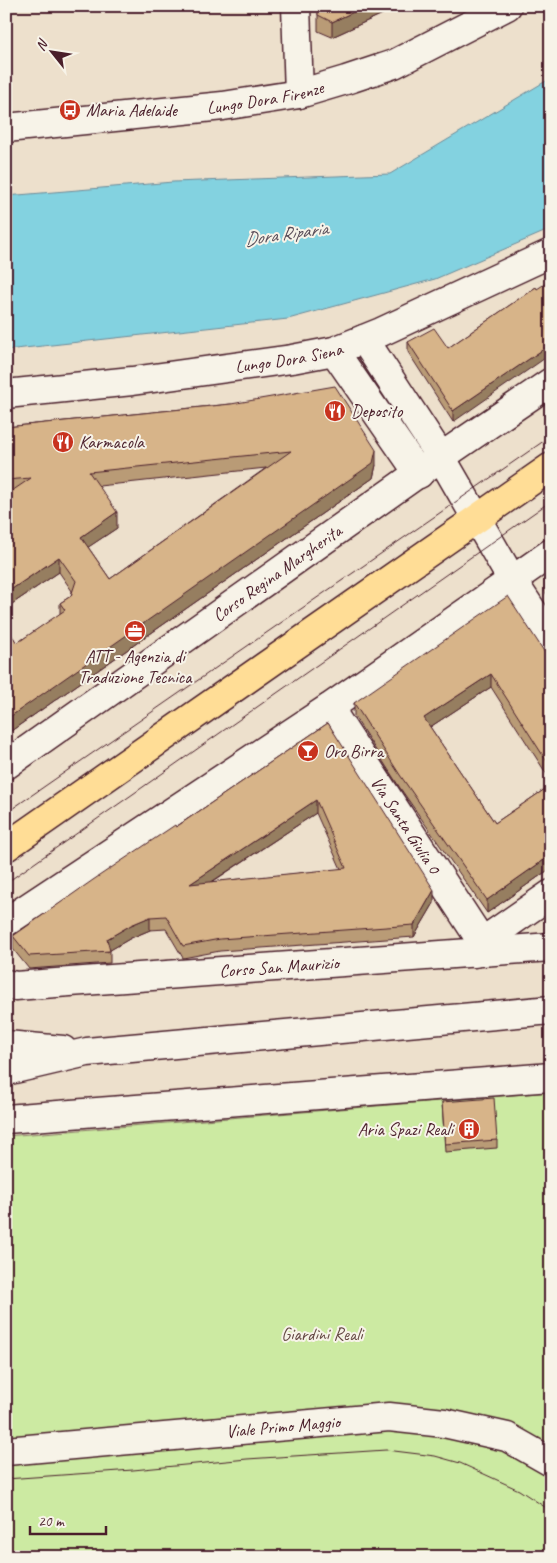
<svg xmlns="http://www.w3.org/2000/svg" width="557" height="1563" font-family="Caveat,sans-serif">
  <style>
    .green { fill: #cceaa2; stroke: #8b8466 }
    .water { fill: #83d2e0; stroke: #6c8a98 }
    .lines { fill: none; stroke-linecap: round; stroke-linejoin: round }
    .street-casing { stroke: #4a1f2b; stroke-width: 31 }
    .secondary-casing { stroke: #4a1f2b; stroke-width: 31 }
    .primary-casing { stroke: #4a1f2b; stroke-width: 31 }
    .street { stroke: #f7f3e8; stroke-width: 28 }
    .secondary { stroke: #f7f3e8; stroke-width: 28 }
    .primary { stroke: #ffdd96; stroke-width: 28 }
    .tram { stroke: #4a1f2b; stroke-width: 1 }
    .wall { fill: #b99b76; stroke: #4a1f2b; fill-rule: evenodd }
    .shaded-wall { fill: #967e60; stroke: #4a1f2b }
    .building { fill: #d7b489; stroke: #4a1f2b; fill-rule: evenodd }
    .labels { text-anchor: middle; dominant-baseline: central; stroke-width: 4; stroke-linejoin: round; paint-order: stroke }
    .street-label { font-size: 18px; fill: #4a1f2b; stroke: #f7f3e8 }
    .poi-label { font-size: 18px; fill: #4a1f2b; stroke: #f7f3e8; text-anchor: start }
    .park-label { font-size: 18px; fill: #644843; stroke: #f7f3e8 }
    .water-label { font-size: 19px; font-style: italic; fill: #584c58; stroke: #f7f3e8 }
  </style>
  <rect width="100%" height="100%" fill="#ede0cc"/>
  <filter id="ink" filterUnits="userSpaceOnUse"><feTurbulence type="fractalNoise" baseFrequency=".02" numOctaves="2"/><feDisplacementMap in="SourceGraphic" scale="10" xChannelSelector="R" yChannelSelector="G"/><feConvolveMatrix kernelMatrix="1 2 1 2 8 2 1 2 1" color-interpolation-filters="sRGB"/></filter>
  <g filter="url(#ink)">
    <path class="green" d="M 551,1092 L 551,1557 L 6,1557 L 6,1136 Z"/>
    <path class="water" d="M 551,78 L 551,229 L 435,279 L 288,319 L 6,350 L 6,196 L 173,182 L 390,174 Z"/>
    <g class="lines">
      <g class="street-casing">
        <g id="street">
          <path d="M 296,6 L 299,94"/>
          <path d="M 364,339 L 441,457 L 512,580 L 551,639"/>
          <path d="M 334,351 L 419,474"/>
          <path id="s1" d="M 329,708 L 482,942"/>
          <path id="s2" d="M 6,765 L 441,457 L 551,382"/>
          <path d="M 6,922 L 329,708 L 551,553"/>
          <path d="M 474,953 L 482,942 L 551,894"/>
          <path id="s3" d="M 6,984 L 15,986 L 551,947"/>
          <path d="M 6,1119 L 551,1077"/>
          <path id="s4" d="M 6,1451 L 389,1417 L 444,1423 L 507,1437 L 551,1462"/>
        </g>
      </g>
      <g class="secondary-casing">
        <g id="secondary">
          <path id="s5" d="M 6,128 L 223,106 L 299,94 L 346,80 L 394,64 L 507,6"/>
          <path id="s6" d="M 6,394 L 132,381 L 292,359 L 334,351 L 381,332 L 551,253"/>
          <path d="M 6,1045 L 63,1050"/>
          <path d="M 6,1071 L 87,1052 L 551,1010"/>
        </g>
      </g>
      <g class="primary-casing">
        <path id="primary" d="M 6,847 L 551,467"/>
      </g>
      <use href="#street" class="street"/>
      <use href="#secondary" class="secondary"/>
      <use href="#primary" class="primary"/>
      <path class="tram" d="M 6,813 L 551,436
        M 6,883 L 551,501
        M 6,1479 L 133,1470 L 247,1459 L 386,1450 L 435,1456 L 460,1463 L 519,1490 L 551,1511"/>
    </g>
    <path class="wall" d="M 318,6 L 400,6 L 332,37 L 318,31 Z
      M 536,287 L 453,422 L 408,352 L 408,342 L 448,348 Z
      M 231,404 L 376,465 L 373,478 L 11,731 L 6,723 L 6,627 L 17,643 L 60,614 L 60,603 L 71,596 L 72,591 L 59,572 L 6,608 L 6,427 ZM 266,468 L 110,579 L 88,547 L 117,528 L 99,486 Z
      M 551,564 L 551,601 L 545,592 L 545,578 Z
      M 551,662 L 551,781 L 491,687 L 430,727 L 495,823 L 551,785 L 551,868 L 487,913 L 400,788 L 354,716 L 354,703 Z
      M 328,723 L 434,903 L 414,937 L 220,951 L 183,958 L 166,929 L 150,930 L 131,938 L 110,950 L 110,963 L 29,969 L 13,949 L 13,936 L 176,827 ZM 316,813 L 341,869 L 212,882 Z
      M 442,1102 L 497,1140 L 497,1148 L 445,1152 Z"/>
    <path class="shaded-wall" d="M 366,6 L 400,6 L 332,37 L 332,22 Z
      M 551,344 L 551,354 L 453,422 L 453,411 Z
      M 376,450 L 376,465 L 373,478 L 11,731 L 11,716 Z
      M 117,512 L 117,528 L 81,552 L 81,537 Z
      M 59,557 L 59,572 L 6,608 L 6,593 Z
      M 491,674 L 491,687 L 424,731 L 424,718 Z
      M 316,800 L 316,813 L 190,896 L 190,884 Z
      M 551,855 L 551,868 L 487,913 L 487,900 Z
      M 434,890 L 434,903 L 414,937 L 414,925 Z
      M 150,917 L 150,930 L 131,938 L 107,952 L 107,939 L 131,925 Z"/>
    <path class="building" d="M 318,6 L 366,6 L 332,22 L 318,15 Z
      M 551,280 L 551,344 L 453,411 L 408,342 L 434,328 L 448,348 L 536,287 L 537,289 Z
      M 335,386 L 376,450 L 373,463 L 11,716 L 6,708 L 6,627 L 17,643 L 65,610 L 60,603 L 71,596 L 76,581 L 59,557 L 6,593 L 6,495 L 31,478 L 6,480 L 6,427 L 231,404 ZM 291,451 L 110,579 L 81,537 L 117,512 L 89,472 Z
      M 551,564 L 551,587 L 545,578 L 549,565 Z
      M 508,596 L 551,662 L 551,768 L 491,674 L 424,718 L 495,823 L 551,785 L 551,855 L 487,900 L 400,775 L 354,703 Z
      M 328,723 L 434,890 L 414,925 L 220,939 L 183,946 L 166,916 L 150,917 L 131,925 L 107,939 L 110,951 L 29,956 L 13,936 L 93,880 L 175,825 L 176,827 ZM 316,800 L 346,868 L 190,884 Z
      M 494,1098 L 497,1140 L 445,1144 L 442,1102 Z"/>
  </g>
  <defs>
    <g id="bus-disc" transform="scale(1.125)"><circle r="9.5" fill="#c8321e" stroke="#f7f3e8"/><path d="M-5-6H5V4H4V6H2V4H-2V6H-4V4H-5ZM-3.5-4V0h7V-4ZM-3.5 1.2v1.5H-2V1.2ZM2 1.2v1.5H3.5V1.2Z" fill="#fff"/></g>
    <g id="restaurant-disc" transform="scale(1.125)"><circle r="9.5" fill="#c8321e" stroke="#f7f3e8"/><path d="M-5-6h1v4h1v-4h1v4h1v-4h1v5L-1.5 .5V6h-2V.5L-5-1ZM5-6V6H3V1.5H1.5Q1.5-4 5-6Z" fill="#fff"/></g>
    <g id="office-disc" transform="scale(1.125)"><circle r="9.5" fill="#c8321e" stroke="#f7f3e8"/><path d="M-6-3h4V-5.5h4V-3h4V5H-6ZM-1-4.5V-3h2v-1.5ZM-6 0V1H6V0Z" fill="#fff"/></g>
    <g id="bar-disc" transform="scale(1.125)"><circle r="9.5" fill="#c8321e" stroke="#f7f3e8"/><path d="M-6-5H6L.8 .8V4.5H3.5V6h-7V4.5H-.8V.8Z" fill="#fff"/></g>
    <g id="building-disc" transform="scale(1.125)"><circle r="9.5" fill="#c8321e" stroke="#f7f3e8"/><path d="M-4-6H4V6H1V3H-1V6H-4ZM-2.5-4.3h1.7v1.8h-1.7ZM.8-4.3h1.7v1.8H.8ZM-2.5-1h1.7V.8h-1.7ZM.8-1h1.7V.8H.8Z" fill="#fff"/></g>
  </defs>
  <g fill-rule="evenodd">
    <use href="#bus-disc" x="70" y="110"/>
    <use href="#restaurant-disc" x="335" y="411"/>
    <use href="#restaurant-disc" x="63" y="442"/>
    <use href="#office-disc" x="135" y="631"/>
    <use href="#bar-disc" x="308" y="751"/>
    <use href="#building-disc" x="469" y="1129"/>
  </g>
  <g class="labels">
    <g class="street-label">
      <text stroke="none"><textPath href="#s5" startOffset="261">Lungo Dora Firenze</textPath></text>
      <text stroke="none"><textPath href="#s6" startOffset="285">Lungo Dora Siena</textPath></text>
      <text stroke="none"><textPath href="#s2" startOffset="332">Corso Regina Margherita</textPath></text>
      <text stroke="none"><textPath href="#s1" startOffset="140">Via Santa Giulia 0</textPath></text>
      <text stroke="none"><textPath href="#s3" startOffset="274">Corso San Maurizio</textPath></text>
      <text stroke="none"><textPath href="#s4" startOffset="278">Viale Primo Maggio</textPath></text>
    </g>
    <g class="poi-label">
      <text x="86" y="110">Maria Adelaide</text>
      <text x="351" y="411">Deposito</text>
      <text x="79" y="442">Karmacola</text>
      <text x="135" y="656" text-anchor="middle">ATT - Agenzia di<tspan x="135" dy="21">Traduzione Tecnica</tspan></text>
      <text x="324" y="751">Oro Birra</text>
      <text x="453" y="1129" text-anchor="end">Aria Spazi Reali</text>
    </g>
    <g class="park-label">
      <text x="322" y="1334">Giardini Reali</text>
    </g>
    <g class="water-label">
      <text transform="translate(286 234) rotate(-8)">Dora Riparia</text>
    </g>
  </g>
  <rect width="557" height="1563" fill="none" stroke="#f7f3e8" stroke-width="25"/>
  <rect x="12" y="12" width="532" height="1538" fill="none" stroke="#4a1f2b" stroke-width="2" filter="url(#ink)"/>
  <g transform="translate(52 52) rotate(300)" stroke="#f7f3e8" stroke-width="4" paint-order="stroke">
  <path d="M0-4L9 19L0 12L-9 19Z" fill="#4a1f2b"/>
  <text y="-8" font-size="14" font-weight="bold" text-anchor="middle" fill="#4a1f2b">N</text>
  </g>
  <path d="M30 1526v8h76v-8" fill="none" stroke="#4a1f2b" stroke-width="2.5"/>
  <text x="38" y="1526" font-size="15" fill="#4a1f2b" stroke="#f7f3e8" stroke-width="4" paint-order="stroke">20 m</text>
</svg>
